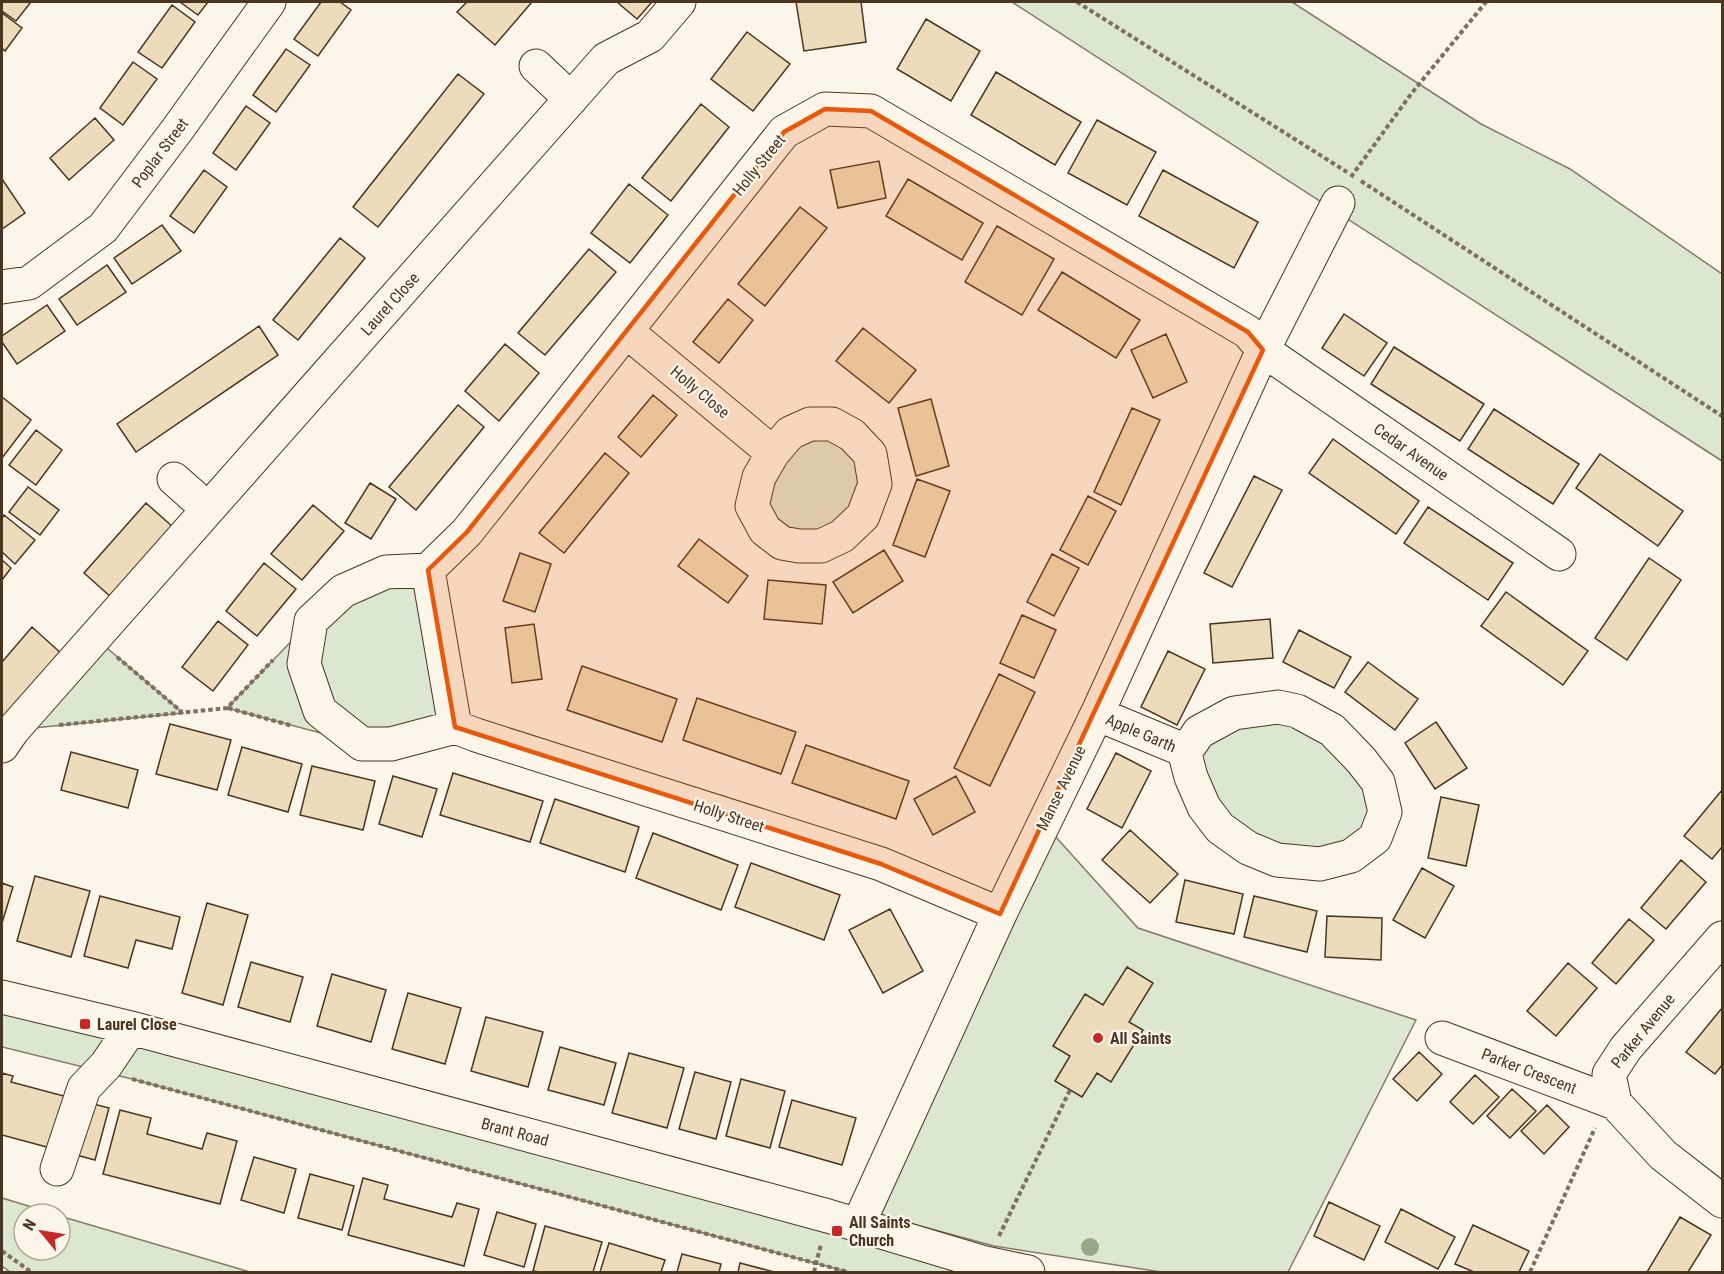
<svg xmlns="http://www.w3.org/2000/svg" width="1724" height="1274" font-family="'Roboto Condensed',sans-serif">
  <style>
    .green { fill: #dce7d0; stroke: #887966; stroke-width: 1.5 }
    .building { fill: #ecdcbc; stroke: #4a3520; stroke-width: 1.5 }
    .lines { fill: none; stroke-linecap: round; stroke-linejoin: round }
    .minor-casing { stroke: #4a3520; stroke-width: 35 }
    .path { stroke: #7f6f5c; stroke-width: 4; stroke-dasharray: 4.5 3; stroke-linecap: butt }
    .minor { stroke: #fbf6e9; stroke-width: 33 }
    .tree { fill: #96a887 }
    .marked { fill: #e8590c; fill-opacity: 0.2; stroke: #e8590c; stroke-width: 4.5; stroke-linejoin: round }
    .poi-dot { fill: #c62828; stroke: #fbf6e9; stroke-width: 2 }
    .labels { text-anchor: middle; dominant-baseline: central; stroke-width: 4.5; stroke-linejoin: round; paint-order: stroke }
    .street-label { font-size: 16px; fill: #4a3520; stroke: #fbf6e9 }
    .poi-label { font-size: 16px; font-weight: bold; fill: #4a3520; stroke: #fbf6e9; text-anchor: start }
  </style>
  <rect width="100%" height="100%" fill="#fbf6e9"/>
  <path class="green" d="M 1012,2 L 1292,2 L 1481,124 L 1570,169 L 1722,274 L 1722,461 Z
    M 790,433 L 852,435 L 863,516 L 782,543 L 759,477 Z
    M 428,570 L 455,727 L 362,744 L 227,708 L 311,621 Z
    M 94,637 L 183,713 L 13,730 Z
    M 1278,707 L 1361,760 L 1375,838 L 1277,860 L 1204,807 L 1199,732 Z
    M 1054,835 L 1138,928 L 1416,1020 L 1288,1272 L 1161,1272 L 994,1246 L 876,1214 Z
    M 2,997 L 1028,1272 L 848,1272 L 132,1079 L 2,1047 Z
    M 2,1198 L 55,1214 L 24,1214 L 24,1250 L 60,1250 L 60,1216 L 250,1272 L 10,1272 L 2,1266 Z"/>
  <path class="building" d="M 2,2 L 31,2 L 16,21 L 2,11 Z
    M 180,2 L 208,2 L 198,15 Z
    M 321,2 L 340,2 L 351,10 L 318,56 L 294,39 Z
    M 467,2 L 532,2 L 495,45 L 457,12 Z
    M 617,2 L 652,2 L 637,19 Z
    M 796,2 L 861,2 L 866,42 L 804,51 Z
    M 172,5 L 195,22 L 162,68 L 138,52 Z
    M 2,13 L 22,28 L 5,51 L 2,48 Z
    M 926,19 L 980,51 L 951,101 L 897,69 Z
    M 747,32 L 790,64 L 753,111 L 711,79 Z
    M 286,49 L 310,65 L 276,112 L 253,95 Z
    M 133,62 L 157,79 L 123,125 L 100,108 Z
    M 996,72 L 1081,122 L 1055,165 L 971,115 Z
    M 458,74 L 484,94 L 378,227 L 353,207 Z
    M 701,104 L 729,127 L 671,201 L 642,178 Z
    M 246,106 L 270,123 L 236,170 L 213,153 Z
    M 95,118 L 114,140 L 69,180 L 50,158 Z
    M 1097,120 L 1156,152 L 1127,205 L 1068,173 Z
    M 879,161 L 886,198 L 838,208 L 830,170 Z
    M 204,170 L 227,187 L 194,233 L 170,216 Z
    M 1163,170 L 1258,222 L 1234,268 L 1139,216 Z
    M 2,179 L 25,213 L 2,229 Z
    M 908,179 L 983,223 L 962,260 L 886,216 Z
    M 629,184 L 668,215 L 630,263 L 591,233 Z
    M 800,207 L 827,228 L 765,306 L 738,284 Z
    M 162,225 L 181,251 L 132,284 L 114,258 Z
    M 997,226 L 1054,259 L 1022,315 L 965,282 Z
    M 340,238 L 365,258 L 298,340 L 273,320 Z
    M 589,249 L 616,272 L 545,355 L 518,333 Z
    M 107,265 L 126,292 L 77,325 L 59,299 Z
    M 1062,272 L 1140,320 L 1116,358 L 1038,310 Z
    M 728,299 L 753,320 L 719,363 L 693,342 Z
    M 47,305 L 65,331 L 17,364 L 2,342 L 2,336 Z
    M 1344,314 L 1387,343 L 1364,376 L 1322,348 Z
    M 259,326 L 278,355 L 136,452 L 117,424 Z
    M 863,328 L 916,370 L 889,403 L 836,361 Z
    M 1166,334 L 1187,382 L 1153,398 L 1131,350 Z
    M 505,344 L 539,373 L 499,421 L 465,391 Z
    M 1394,347 L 1484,404 L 1460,441 L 1371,384 Z
    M 653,395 L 677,415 L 641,457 L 618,437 Z
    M 2,397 L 31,420 L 2,458 Z
    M 931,399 L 949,466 L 916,476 L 898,408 Z
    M 458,405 L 484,427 L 416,510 L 389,487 Z
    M 1132,408 L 1160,420 L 1121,505 L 1094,492 Z
    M 1494,409 L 1579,464 L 1553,504 L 1468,449 Z
    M 36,430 L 62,450 L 36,485 L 9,465 Z
    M 1333,439 L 1419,501 L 1396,534 L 1309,473 Z
    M 605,453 L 629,473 L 564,553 L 539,533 Z
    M 1600,454 L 1683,511 L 1658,546 L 1576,488 Z
    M 1254,476 L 1282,490 L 1232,587 L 1204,573 Z
    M 917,479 L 950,491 L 925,557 L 893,545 Z
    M 370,483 L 396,499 L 371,539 L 345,523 Z
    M 28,487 L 59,510 L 40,535 L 9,512 Z
    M 1088,496 L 1116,511 L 1088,565 L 1060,550 Z
    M 146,503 L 174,528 L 112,598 L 84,573 Z
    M 313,505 L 344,531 L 302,580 L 271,554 Z
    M 1428,507 L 1513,563 L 1488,600 L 1404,543 Z
    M 4,515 L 35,540 L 15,564 L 2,552 L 2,518 Z
    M 699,539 L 748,576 L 728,603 L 678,566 Z
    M 884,550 L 903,581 L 853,613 L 833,582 Z
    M 520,553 L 551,564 L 535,612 L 503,601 Z
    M 1052,554 L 1079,568 L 1054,616 L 1027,602 Z
    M 1649,558 L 1681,580 L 1627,660 L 1595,638 Z
    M 2,560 L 11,568 L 2,580 Z
    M 264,563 L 296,589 L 257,636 L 226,611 Z
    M 768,580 L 826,585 L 822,624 L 764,619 Z
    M 1506,592 L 1588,651 L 1563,685 L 1481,626 Z
    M 1022,615 L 1056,630 L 1034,678 L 1000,663 Z
    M 1270,619 L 1273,658 L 1213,663 L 1210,624 Z
    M 218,621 L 248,645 L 213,691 L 182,667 Z
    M 534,624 L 542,679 L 512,683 L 505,628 Z
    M 32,627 L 63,655 L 2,723 L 2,662 Z
    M 1299,630 L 1351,657 L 1334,688 L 1283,662 Z
    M 1168,651 L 1205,669 L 1177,725 L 1141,707 Z
    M 1368,662 L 1418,699 L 1395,730 L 1345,692 Z
    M 582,666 L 677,699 L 662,742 L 567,710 Z
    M 999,674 L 1035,692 L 990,786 L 954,768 Z
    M 697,698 L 796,732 L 781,774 L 683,740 Z
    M 1436,722 L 1467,768 L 1435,789 L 1405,743 Z
    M 170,724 L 231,740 L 217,790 L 156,774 Z
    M 806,745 L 909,781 L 896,819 L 792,783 Z
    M 242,747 L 302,764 L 288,812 L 228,795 Z
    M 71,752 L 138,770 L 128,808 L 61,790 Z
    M 1116,753 L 1151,771 L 1122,828 L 1087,809 Z
    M 312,766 L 375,781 L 363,830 L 300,815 Z
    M 453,773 L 543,801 L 530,842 L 440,815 Z
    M 393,776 L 437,789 L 422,837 L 379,824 Z
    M 956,776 L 975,812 L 933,835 L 914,799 Z
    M 1722,790 L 1722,847 L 1712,859 L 1684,836 Z
    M 1441,797 L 1479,805 L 1466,866 L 1428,858 Z
    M 555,799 L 639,827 L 625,872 L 540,843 Z
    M 1130,830 L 1178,874 L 1150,903 L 1102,860 Z
    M 653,833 L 738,865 L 721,910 L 636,878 Z
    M 1681,860 L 1706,882 L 1666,929 L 1641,908 Z
    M 751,863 L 840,895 L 824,940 L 735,907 Z
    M 1422,868 L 1454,886 L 1425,938 L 1393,920 Z
    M 35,876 L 90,891 L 71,957 L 17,941 Z
    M 1185,880 L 1243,894 L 1234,934 L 1176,922 Z
    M 2,883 L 13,887 L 2,923 Z
    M 100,896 L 180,917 L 172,949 L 136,940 L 128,968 L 84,956 Z
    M 1254,896 L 1317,911 L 1307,952 L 1244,937 Z
    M 207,903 L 248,915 L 223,1005 L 182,993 Z
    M 890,909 L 923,971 L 883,993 L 849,930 Z
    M 1327,916 L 1382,918 L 1381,960 L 1325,957 Z
    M 1629,919 L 1654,940 L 1616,984 L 1592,963 Z
    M 251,962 L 303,977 L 290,1022 L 238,1007 Z
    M 1568,963 L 1597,988 L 1556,1036 L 1527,1011 Z
    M 1127,967 L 1153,983 L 1129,1022 L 1143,1030 L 1111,1082 L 1097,1073 L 1082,1097 L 1055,1081 L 1070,1056 L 1053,1046 L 1085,994 L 1103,1005 Z
    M 332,974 L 386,990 L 371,1042 L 317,1026 Z
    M 408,993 L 461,1008 L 445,1064 L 392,1049 Z
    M 1722,1008 L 1722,1065 L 1715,1074 L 1686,1052 Z
    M 486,1017 L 543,1032 L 528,1087 L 471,1071 Z
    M 560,1047 L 616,1063 L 604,1105 L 548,1090 Z
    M 1419,1052 L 1442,1074 L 1417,1101 L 1393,1079 Z
    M 629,1053 L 684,1068 L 667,1128 L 612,1113 Z
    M 695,1072 L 731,1082 L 716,1139 L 679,1129 Z
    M 2,1073 L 13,1076 L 11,1082 L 109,1108 L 95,1160 L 2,1135 Z
    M 1475,1075 L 1499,1097 L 1473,1124 L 1450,1102 Z
    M 741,1079 L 785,1091 L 770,1148 L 726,1136 Z
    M 1512,1089 L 1536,1111 L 1510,1138 L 1487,1116 Z
    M 792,1100 L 856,1118 L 842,1165 L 779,1147 Z
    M 1547,1105 L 1569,1127 L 1544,1154 L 1521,1131 Z
    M 120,1110 L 151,1118 L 147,1134 L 202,1149 L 207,1133 L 237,1141 L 220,1204 L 103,1174 Z
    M 254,1157 L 296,1169 L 284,1213 L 241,1200 Z
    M 310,1174 L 354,1186 L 342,1230 L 298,1218 Z
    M 363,1178 L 388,1185 L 384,1199 L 452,1217 L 457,1203 L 479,1209 L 464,1266 L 348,1235 Z
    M 1329,1202 L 1380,1226 L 1364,1260 L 1314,1236 Z
    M 1401,1209 L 1455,1237 L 1438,1269 L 1385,1242 Z
    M 497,1212 L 536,1224 L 524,1267 L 484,1255 Z
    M 1680,1217 L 1711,1235 L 1688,1272 L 1647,1272 Z
    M 1473,1225 L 1529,1251 L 1519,1272 L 1474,1272 L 1455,1264 Z
    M 545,1226 L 602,1242 L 593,1272 L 540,1272 L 533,1271 Z
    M 609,1243 L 665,1260 L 661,1272 L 600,1272 Z
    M 682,1254 L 721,1264 L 719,1272 L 677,1272 Z
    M 740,1263 L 774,1272 L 738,1272 Z"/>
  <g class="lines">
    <g class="minor-casing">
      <path id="minor" d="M 536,66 L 571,99
        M 2,287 L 29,283 L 103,228 L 177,130 L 269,2
        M 626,331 L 773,453 L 790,433 L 810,424 L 832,424 L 852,435 L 870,454 L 875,484 L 863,516 L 842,536 L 821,546 L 799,546 L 782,543 L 765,530 L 752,506 L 759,477 L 773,453
        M 174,479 L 208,509
        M 428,570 L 386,572 L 343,591 L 311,621 L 304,664 L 320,711 L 362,744 L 391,744 L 455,727
        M 1097,714 L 1186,751 L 1199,732 L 1234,713 L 1278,707 L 1297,711 L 1332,730 L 1361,760 L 1378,782 L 1385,812 L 1375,838 L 1351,856 L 1320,864 L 1277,860 L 1248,848 L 1220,828 L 1204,807 L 1191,777 L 1186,758 L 1186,751
        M 2,746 L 13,730 L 606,59 L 650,36 L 679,2
        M 1000,914 L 881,864 L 476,735 L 455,727 L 428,570 L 467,532 L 784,132 L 825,109 L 871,111 L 1248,332 L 1263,350 L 1559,554
        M 1722,938 L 1626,1048 L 1609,1074 L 1615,1103 L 1663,1155 L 1722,1201
        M 2,997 L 131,1028 L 828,1216 L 985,1263 L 1028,1272
        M 1442,1038 L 1615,1103
        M 57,1169 L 84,1088 L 106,1065 L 131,1028
        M 858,1225 L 1000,914 L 1097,714 L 1263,350 L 1338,203"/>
    </g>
    <path class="path" d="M 1077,2 L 1347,172
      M 1351,177 L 1411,94 L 1486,2
      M 1361,181 L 1722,416
      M 117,657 L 182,712
      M 228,708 L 293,726
      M 59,725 L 227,708 L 273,660
      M 132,1079 L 848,1272
      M 999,1236 L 1070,1090
      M 2,1251 L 31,1272
      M 814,1272 L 821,1244
      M 1530,1272 L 1595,1128"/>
    <use href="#minor" class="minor"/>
  </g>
  <circle class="tree" cx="1090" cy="1247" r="9"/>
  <path class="marked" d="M 825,109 L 871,111 L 1248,332 L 1263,350 L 1000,914 L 881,864 L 455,727 L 428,570 L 467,532 L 784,132 Z"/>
  <g class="poi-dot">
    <rect x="79" y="1018" width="12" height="12" rx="3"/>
    <circle cx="1098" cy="1038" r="6"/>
    <rect x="831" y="1225" width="12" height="12" rx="3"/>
  </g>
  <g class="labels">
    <g class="street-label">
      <text transform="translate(160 153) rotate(-53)">Poplar Street</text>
      <text transform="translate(759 165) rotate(-51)">Holly Street</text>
      <text transform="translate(390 304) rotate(-48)">Laurel Close</text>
      <text transform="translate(700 392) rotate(40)">Holly Close</text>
      <text transform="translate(1411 452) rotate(35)">Cedar Avenue</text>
      <text transform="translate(1141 733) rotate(23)">Apple Garth</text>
      <text transform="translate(1061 788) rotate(-64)">Manse Avenue</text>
      <text transform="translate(729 816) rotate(18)">Holly Street</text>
      <text transform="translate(1643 1031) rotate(-51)">Parker Avenue</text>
      <text transform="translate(1529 1071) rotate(21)">Parker Crescent</text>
      <text transform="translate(515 1132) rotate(15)">Brant Road</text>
    </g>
    <g class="poi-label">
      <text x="97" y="1024">Laurel Close</text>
      <text x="1110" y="1038">All Saints</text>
      <text x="849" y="1222">All Saints<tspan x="849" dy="18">Church</tspan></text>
    </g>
  </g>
  <rect width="1724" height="1274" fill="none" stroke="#4a3520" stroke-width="6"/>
  <g transform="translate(42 1232) rotate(300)"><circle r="28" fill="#fbf6e9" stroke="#b4a999" stroke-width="1.5"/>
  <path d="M0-4.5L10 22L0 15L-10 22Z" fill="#c62828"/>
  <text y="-9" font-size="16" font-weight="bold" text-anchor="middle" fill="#4a3520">N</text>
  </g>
</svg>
